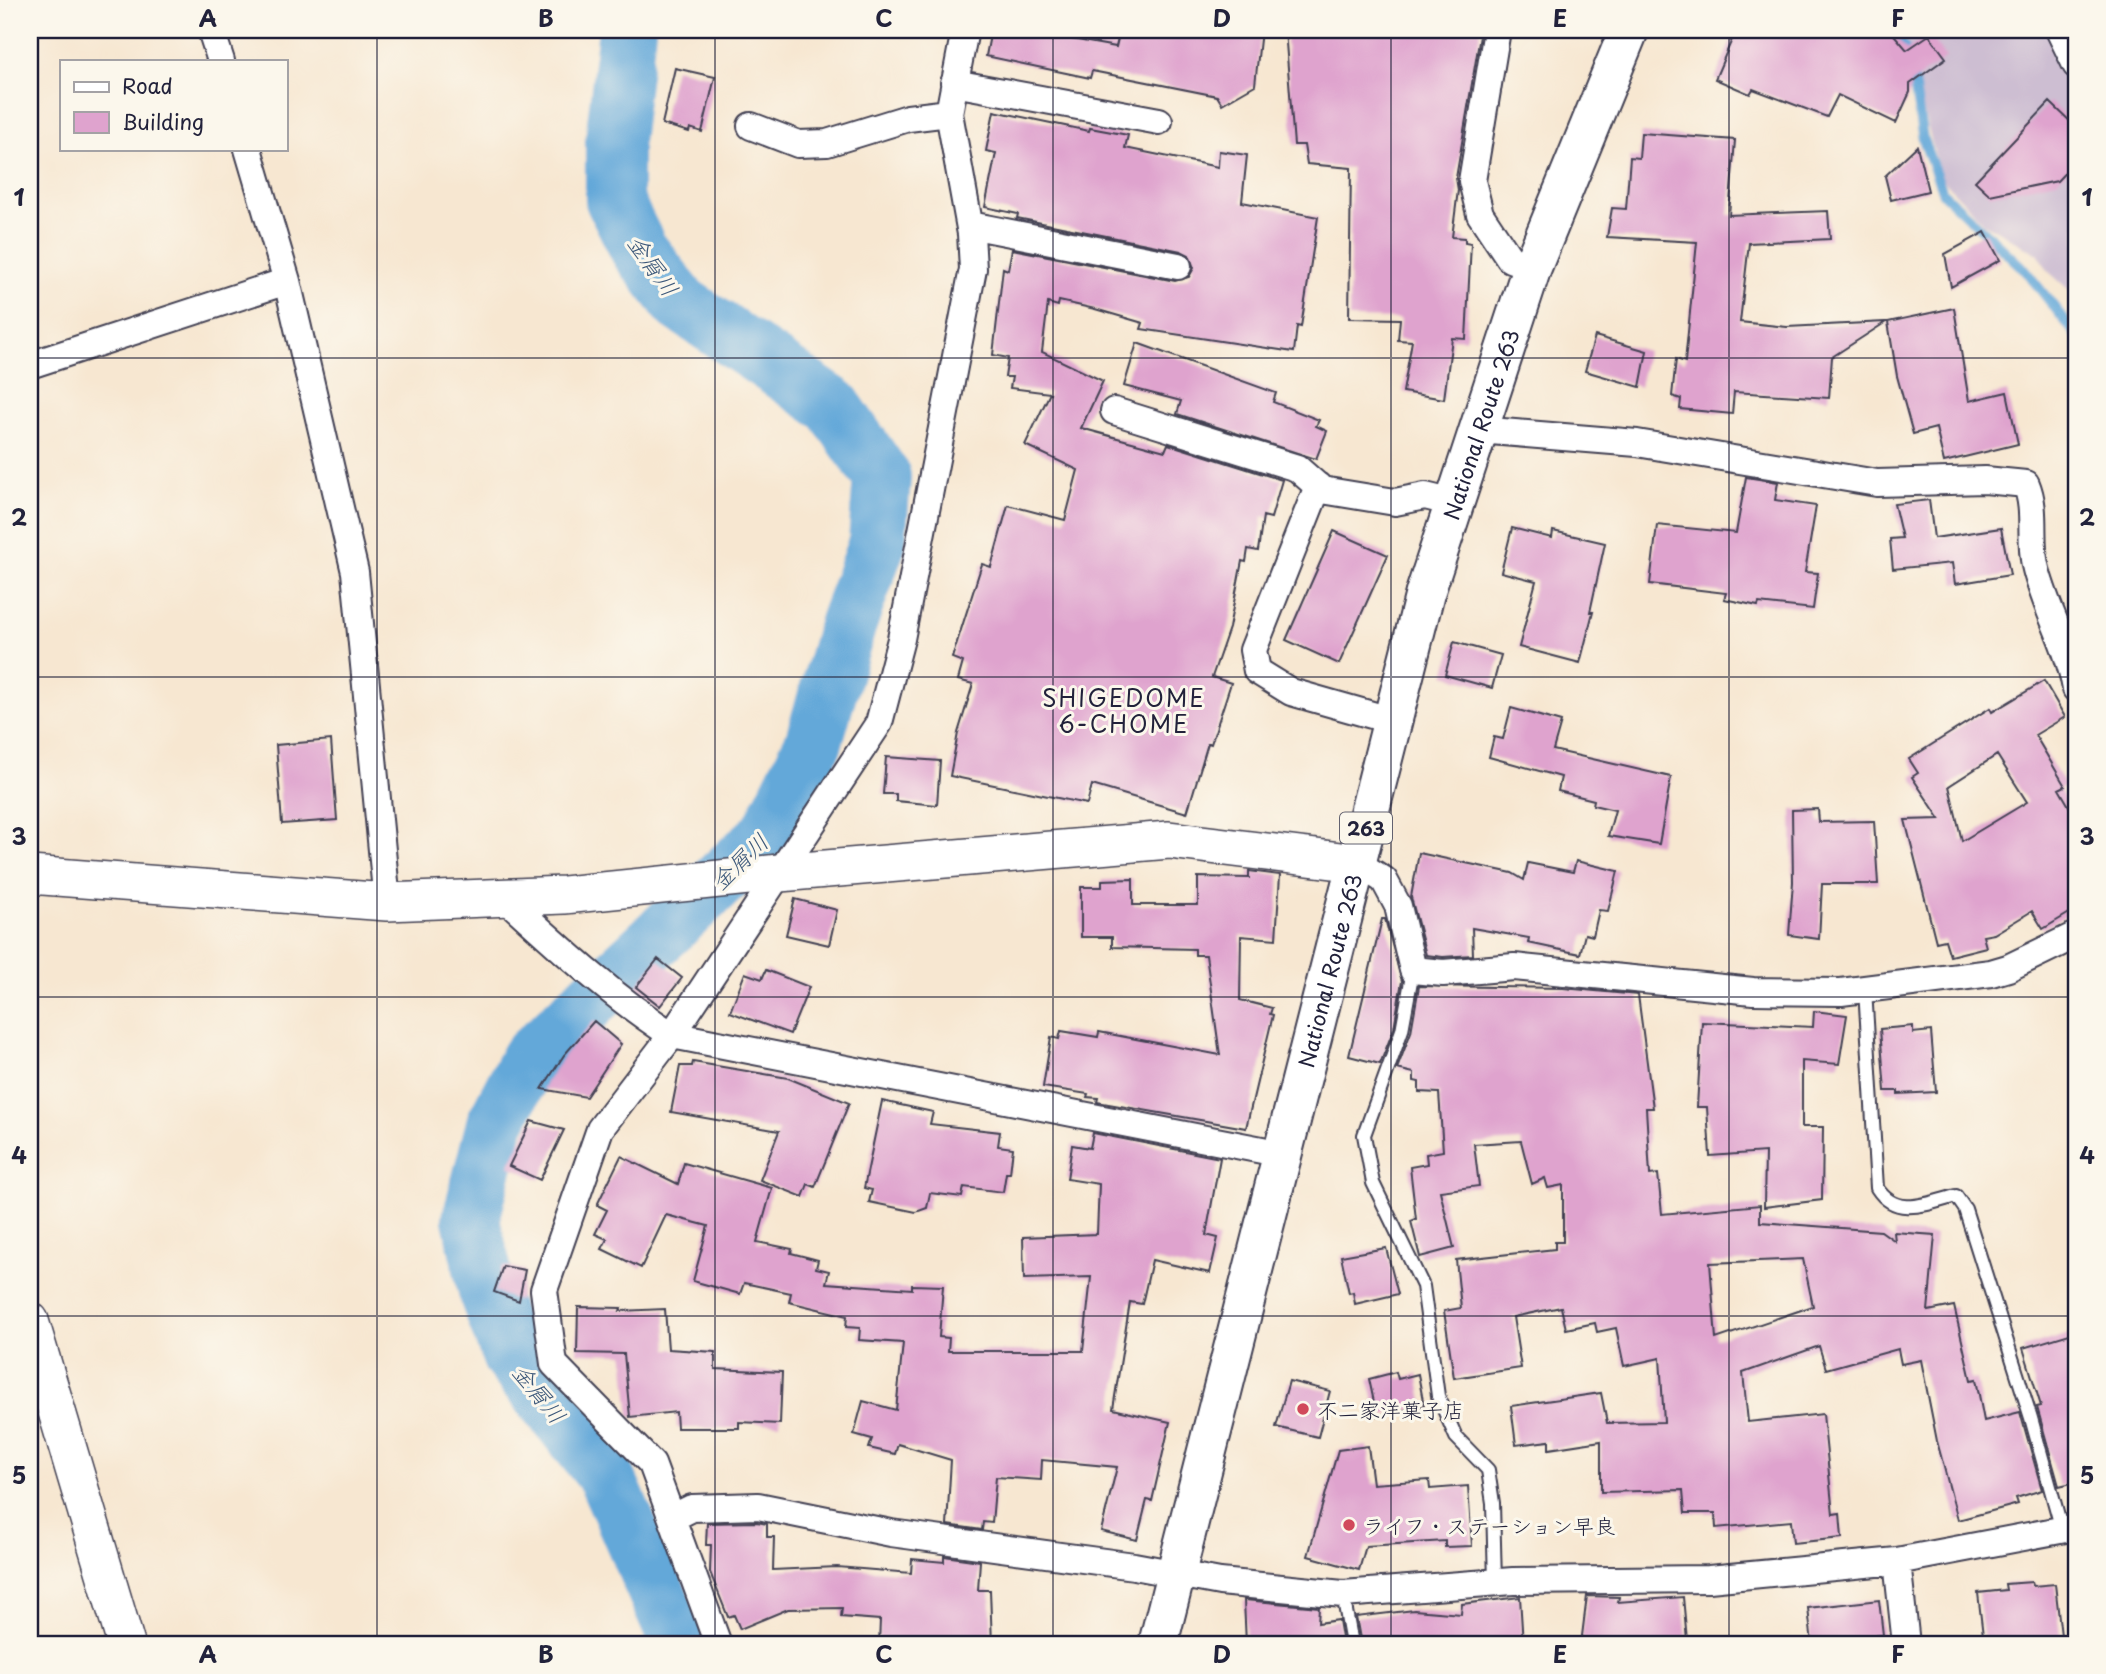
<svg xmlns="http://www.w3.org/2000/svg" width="2106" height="1674" font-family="'Playpen Sans','Klee One',sans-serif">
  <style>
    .industrial { fill: #cdbed2 }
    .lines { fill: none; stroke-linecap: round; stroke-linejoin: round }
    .stream { stroke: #63a8d9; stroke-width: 10 }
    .river { stroke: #63a8d9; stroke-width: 58 }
    .building { fill: #dfa3ce; fill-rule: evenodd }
    .lane-casing { stroke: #424052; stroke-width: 16 }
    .street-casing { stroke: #424052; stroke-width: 30 }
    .secondary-casing { stroke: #424052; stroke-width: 40 }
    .highway-casing { stroke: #424052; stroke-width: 42 }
    .lane { stroke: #fff; stroke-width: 12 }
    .street { stroke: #fff; stroke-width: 26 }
    .secondary { stroke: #fff; stroke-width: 37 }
    .highway { stroke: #fff; stroke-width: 38 }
    .grid { fill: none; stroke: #22223b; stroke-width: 2; stroke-opacity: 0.55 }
    .poi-dot { fill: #d1495b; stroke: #fbf7ec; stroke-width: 2.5 }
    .labels { text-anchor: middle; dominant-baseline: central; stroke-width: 6; stroke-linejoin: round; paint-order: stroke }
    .shield { fill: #fbf7ec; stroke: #636270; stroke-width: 2 }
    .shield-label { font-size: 19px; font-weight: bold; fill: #22223b }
    .street-label { font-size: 21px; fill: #22223b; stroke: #fbf7ec }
    .poi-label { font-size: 21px; fill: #22223b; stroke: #fbf7ec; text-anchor: start }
    .water-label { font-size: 23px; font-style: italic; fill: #3c587a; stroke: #fbf7ec }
    .neighbourhood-label { font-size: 23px; letter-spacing: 2px; fill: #22223b; stroke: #fbf7ec }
    .neatline { fill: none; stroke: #22223b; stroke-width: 2.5 }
    .grid-label { font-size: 23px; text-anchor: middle; font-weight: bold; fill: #22223b }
  </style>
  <rect width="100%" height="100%" fill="#fbf7ec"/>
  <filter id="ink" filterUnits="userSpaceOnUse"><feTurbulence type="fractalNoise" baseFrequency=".0143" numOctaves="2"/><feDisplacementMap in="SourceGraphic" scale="14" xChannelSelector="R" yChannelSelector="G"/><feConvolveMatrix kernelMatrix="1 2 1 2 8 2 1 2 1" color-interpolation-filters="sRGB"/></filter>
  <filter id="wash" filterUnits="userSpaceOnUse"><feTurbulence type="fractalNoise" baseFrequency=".00686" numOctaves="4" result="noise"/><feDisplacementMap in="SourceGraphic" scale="28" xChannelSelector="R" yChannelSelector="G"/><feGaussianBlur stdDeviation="1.57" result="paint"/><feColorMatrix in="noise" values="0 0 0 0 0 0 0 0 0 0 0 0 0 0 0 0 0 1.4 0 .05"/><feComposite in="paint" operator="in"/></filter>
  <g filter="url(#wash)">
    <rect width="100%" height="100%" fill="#f7e7d1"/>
    <path class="industrial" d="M 1898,30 L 2051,30 L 2076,70 L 2076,296 L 2049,272 L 2038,254 L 1984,223 L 1941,178 L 1919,94 L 1915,61 Z"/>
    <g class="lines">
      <path class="stream" d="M 1892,30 L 1910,57 L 1923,140 L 1943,193 L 2025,270 L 2076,335"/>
      <path class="river" d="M 627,30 L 614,141 L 614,200 L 639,250 L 680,303 L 833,406 L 882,477 L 877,543 L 848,623 L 813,744 L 769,834 L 529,1058 L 495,1124 L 471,1219 L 488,1295 L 511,1357 L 606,1476 L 679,1644"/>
    </g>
    <g id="blocks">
      <path class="building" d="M 991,30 L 1022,30 L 1116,47 L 1120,30 L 1261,30 L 1255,85 L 1222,104 L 1217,96 L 1092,71 L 1090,78 L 986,56 Z
        M 1285,30 L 1481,30 L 1456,178 L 1458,190 L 1452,237 L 1465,238 L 1465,242 L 1471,243 L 1466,339 L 1452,338 L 1444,399 L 1403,392 L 1412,341 L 1398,340 L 1400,319 L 1349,318 L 1351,168 L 1307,164 L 1304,145 L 1294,145 Z
        M 1736,30 L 1890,30 L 1907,50 L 1929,35 L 1946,58 L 1910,84 L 1910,92 L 1896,123 L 1838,95 L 1827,117 L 1753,89 L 1750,94 L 1715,79 Z
        M 675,68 L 715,77 L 702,132 L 690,128 L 689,132 L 662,124 Z
        M 2050,102 L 2076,127 L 2076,161 L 2057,181 L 1990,195 L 1975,181 Z
        M 994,111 L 1089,131 L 1090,128 L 1128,135 L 1125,148 L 1218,167 L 1219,151 L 1247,155 L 1242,202 L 1318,217 L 1301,327 L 1297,326 L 1294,352 L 1141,329 L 1143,323 L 1095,309 L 1059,301 L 1058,306 L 1048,303 L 1042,352 L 1103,381 L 1081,428 L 1165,451 L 1168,444 L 1282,480 L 1271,518 L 1263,516 L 1258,551 L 1248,549 L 1246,562 L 1242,561 L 1229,628 L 1212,677 L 1231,683 L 1211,744 L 1208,743 L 1187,813 L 1092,785 L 1087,804 L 950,776 L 958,733 L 973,684 L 958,680 L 963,662 L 952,658 L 982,564 L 991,567 L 1008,505 L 1065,520 L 1078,470 L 1025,445 L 1050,393 L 1010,388 L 1012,377 L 1005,377 L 1008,358 L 993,355 L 1003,268 L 1008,270 L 1012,249 L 1175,281 L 1189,277 L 1194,268 L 1189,255 L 1181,251 L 1017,218 L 1018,214 L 985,207 L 996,153 L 986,151 Z
        M 1641,133 L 1735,140 L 1729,215 L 1828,211 L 1830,239 L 1749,243 L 1740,322 L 1787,327 L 1886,322 L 1832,357 L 1829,398 L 1734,392 L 1732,414 L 1680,409 L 1681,399 L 1672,396 L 1676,359 L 1685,362 L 1697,242 L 1607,237 L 1612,208 L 1626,209 L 1630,157 L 1639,158 Z
        M 1917,146 L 1928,191 L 1891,200 L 1885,176 Z
        M 1985,232 L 2000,260 L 1951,287 L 1945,254 Z
        M 1954,308 L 1969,401 L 2007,392 L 2018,444 L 1944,462 L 1936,428 L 1913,434 L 1897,376 L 1888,322 Z
        M 1595,336 L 1647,351 L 1640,387 L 1585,371 Z
        M 1137,343 L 1276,393 L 1273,402 L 1319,420 L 1316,426 L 1327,431 L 1316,459 L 1177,414 L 1181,401 L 1124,386 Z
        M 1746,477 L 1778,482 L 1775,500 L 1816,506 L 1805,572 L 1818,573 L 1813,609 L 1759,603 L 1758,606 L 1724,599 L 1726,593 L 1650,584 L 1657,525 L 1736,533 Z
        M 1929,500 L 1934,538 L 2001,528 L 2010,575 L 1955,584 L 1952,563 L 1893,569 L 1890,539 L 1902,538 L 1894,504 Z
        M 1512,528 L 1552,538 L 1553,531 L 1605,543 L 1590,612 L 1593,612 L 1580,663 L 1519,647 L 1536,581 L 1501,572 Z
        M 1334,531 L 1388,555 L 1339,664 L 1286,640 Z
        M 1454,642 L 1501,655 L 1492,688 L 1445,675 Z
        M 2044,681 L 2065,717 L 2035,735 L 2065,786 L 2059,789 L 2076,818 L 2076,909 L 2043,929 L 2032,911 L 1994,934 L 1983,936 L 1986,947 L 1950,956 L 1945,940 L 1936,942 L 1905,820 L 1940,819 L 1912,777 L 1918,773 L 1909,759 L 1990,708 L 1992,712 ZM 1997,755 L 2027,802 L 1962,841 L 1949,786 Z
        M 1511,708 L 1561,722 L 1553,750 L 1671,777 L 1659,844 L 1608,836 L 1615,810 L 1593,805 L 1594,800 L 1558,791 L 1561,777 L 1489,757 L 1494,737 L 1503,739 Z
        M 331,740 L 337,820 L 282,824 L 276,745 Z
        M 886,757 L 940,761 L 937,805 L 896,801 L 896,794 L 883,794 Z
        M 1818,809 L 1819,822 L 1874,821 L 1878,884 L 1822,884 L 1819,939 L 1789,935 L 1793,882 L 1792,810 Z
        M 1419,853 L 1512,873 L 1524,880 L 1528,863 L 1573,872 L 1576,861 L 1618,871 L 1608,911 L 1599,910 L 1593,936 L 1585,934 L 1580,954 L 1528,943 L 1529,938 L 1472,928 L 1473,955 L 1443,957 L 1426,955 L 1411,897 Z
        M 1249,871 L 1280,875 L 1276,939 L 1241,936 L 1240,1000 L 1272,1008 L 1270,1014 L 1273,1015 L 1246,1128 L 1097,1102 L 1098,1098 L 1087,1097 L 1088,1094 L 1043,1087 L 1051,1037 L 1059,1039 L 1061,1031 L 1098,1037 L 1099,1032 L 1220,1055 L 1206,955 L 1195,955 L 1195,949 L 1112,947 L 1112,937 L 1081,937 L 1081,887 L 1102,887 L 1102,880 L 1133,879 L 1133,905 L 1198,905 L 1198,877 L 1249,878 Z
        M 795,899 L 837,910 L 829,945 L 786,935 Z
        M 1382,919 L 1385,919 L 1402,981 L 1394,1028 L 1380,1064 L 1349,1056 Z
        M 658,959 L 682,978 L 660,1006 L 636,987 Z
        M 766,970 L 809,987 L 790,1034 L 730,1012 L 745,973 L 762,979 Z
        M 1419,986 L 1563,988 L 1638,995 L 1653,1108 L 1646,1108 L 1650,1175 L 1658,1174 L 1662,1214 L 1760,1205 L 1760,1222 L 1881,1231 L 1895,1241 L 1894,1232 L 1935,1235 L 1928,1311 L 1954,1306 L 1971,1380 L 1976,1379 L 1984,1421 L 2020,1412 L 2042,1490 L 2016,1498 L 2018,1504 L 1958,1520 L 1937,1441 L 1921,1360 L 1901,1364 L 1898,1349 L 1826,1369 L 1819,1346 L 1743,1373 L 1748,1422 L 1823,1414 L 1833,1514 L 1840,1513 L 1842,1538 L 1793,1543 L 1791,1521 L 1716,1528 L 1715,1513 L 1685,1513 L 1683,1490 L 1601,1492 L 1601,1441 L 1549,1449 L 1549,1441 L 1516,1445 L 1511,1406 L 1601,1393 L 1607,1423 L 1664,1422 L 1660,1358 L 1624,1366 L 1616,1328 L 1597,1332 L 1595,1323 L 1566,1329 L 1561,1307 L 1513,1317 L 1521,1368 L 1454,1378 L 1444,1311 L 1461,1308 L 1456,1260 L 1555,1249 L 1555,1242 L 1563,1242 L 1563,1185 L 1548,1188 L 1545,1178 L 1532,1184 L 1521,1141 L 1474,1144 L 1479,1186 L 1440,1191 L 1454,1248 L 1420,1257 L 1411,1221 L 1416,1219 L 1410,1167 L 1427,1164 L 1426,1154 L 1443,1151 L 1439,1093 L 1419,1092 L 1419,1082 L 1414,1081 L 1414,1073 L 1397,1069 L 1411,1032 ZM 1803,1259 L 1813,1306 L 1716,1339 L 1710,1263 Z
        M 1814,1011 L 1847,1015 L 1839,1064 L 1802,1061 L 1802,1127 L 1823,1127 L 1822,1200 L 1764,1207 L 1765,1152 L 1710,1156 L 1707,1107 L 1697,1107 L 1702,1022 L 1813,1027 Z
        M 594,1021 L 621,1044 L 586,1097 L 542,1089 L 564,1055 Z
        M 1913,1026 L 1913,1033 L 1931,1031 L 1936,1092 L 1898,1094 L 1898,1091 L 1885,1091 L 1880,1029 Z
        M 693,1062 L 788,1078 L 849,1103 L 815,1187 L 808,1184 L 803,1197 L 760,1180 L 779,1131 L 671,1112 L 680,1066 L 692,1066 Z
        M 882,1101 L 933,1112 L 930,1124 L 1000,1132 L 998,1146 L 1013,1148 L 1010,1173 L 1006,1173 L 1003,1192 L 964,1187 L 962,1197 L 930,1193 L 927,1208 L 916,1212 L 869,1202 L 872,1190 L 864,1188 Z
        M 531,1121 L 564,1130 L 540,1180 L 509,1166 Z
        M 1093,1133 L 1220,1158 L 1206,1235 L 1218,1238 L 1210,1273 L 1152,1260 L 1142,1304 L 1130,1302 L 1113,1409 L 1170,1422 L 1152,1501 L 1147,1500 L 1137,1540 L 1101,1531 L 1117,1467 L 1042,1460 L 1041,1480 L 996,1477 L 992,1523 L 983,1522 L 982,1530 L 947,1525 L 951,1460 L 898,1444 L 895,1454 L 869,1448 L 872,1439 L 854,1434 L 863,1401 L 896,1410 L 903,1343 L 859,1340 L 860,1328 L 846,1327 L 847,1316 L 789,1302 L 791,1293 L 744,1283 L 740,1294 L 693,1281 L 708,1226 L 666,1215 L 641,1268 L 602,1249 L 607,1239 L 595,1234 L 607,1210 L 597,1205 L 621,1156 L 678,1184 L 684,1163 L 772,1188 L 757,1242 L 792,1249 L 791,1253 L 818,1260 L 816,1268 L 829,1271 L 826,1283 L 912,1289 L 912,1285 L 943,1286 L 939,1337 L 949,1338 L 948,1351 L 1083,1351 L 1091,1277 L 1024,1279 L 1023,1237 L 1097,1234 L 1099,1184 L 1067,1179 L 1072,1145 L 1090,1148 Z
        M 1386,1248 L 1398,1294 L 1355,1304 L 1353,1292 L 1349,1293 L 1341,1256 Z
        M 503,1266 L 525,1270 L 519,1301 L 494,1292 Z
        M 578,1307 L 621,1308 L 620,1311 L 665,1309 L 668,1349 L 715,1352 L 715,1369 L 782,1372 L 780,1424 L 739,1422 L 739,1428 L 677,1428 L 676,1412 L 630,1417 L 624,1354 L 577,1353 Z
        M 2076,1332 L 2076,1482 L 2059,1486 L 2037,1407 L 2041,1406 L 2023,1348 Z
        M 1396,1372 L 1398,1379 L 1418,1374 L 1424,1406 L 1377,1416 L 1369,1379 Z
        M 1289,1381 L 1330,1391 L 1318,1437 L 1276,1427 Z
        M 1368,1446 L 1373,1484 L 1429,1480 L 1430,1489 L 1468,1486 L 1472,1546 L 1445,1547 L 1445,1541 L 1366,1546 L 1359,1570 L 1308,1556 L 1338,1450 Z
        M 757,1522 L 767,1524 L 767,1537 L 774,1537 L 773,1570 L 837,1567 L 911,1573 L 912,1559 L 944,1562 L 944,1556 L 980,1561 L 978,1590 L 990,1590 L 992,1644 L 879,1644 L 880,1620 L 841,1617 L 842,1608 L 788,1609 L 740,1629 L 734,1615 L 728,1617 L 710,1572 L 711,1545 L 706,1545 L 707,1523 Z
        M 2032,1582 L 2033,1586 L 2055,1584 L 2062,1644 L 1984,1644 L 1978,1593 L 2006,1590 L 2005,1584 Z
        M 1587,1596 L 1619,1597 L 1618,1602 L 1683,1597 L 1687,1640 L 1674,1642 L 1674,1644 L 1581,1644 Z
        M 1520,1597 L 1523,1644 L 1361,1644 L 1356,1617 L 1414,1610 L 1461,1614 L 1462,1604 Z
        M 1244,1600 L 1319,1607 L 1318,1623 L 1339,1620 L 1343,1644 L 1246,1644 Z
        M 1879,1600 L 1883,1635 L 1860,1637 L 1861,1644 L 1812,1644 L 1808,1608 Z"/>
    </g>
  </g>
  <g filter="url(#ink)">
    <use href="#blocks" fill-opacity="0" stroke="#424052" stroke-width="2"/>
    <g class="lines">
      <g class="lane-casing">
        <path id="lane" d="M 1413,970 L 1402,1030 L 1364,1135 L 1373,1183 L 1423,1286 L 1438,1396 L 1456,1437 L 1488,1470 L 1493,1503 L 1495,1583
          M 1865,989 L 1877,1188 C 1896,1218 1926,1204 1956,1196 L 1965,1209 L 2031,1418 L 2062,1530
          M 1343,1594 L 1352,1644"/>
      </g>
      <g class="street-casing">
        <path id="street" d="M 211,30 L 221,61
          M 1497,30 L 1472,181 L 1480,214 L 1510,259 L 1532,267
          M 2059,30 L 2076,65
          M 954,83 L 1159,121
          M 751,126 L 798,144 L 827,143 L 908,118 L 949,113
          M 248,149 L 287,281 L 355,572 L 387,902
          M 970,225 L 1178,266
          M 30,365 L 287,281
          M 1114,411 L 1297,468 L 1322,490 L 1395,502 L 1425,496 L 1454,503
          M 1478,430 L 1637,443 L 1877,483 L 1985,480 L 2026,484 C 2037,510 2029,538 2035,565 C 2044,606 2068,643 2076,689
          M 1318,486 L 1253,650 L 1257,671 L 1291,692 L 1393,721
          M 1357,863 L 1384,880 L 1398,906 L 1413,970 L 1443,973 L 1514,967 L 1753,991 L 1841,992 L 1991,973 L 2008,968 L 2076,935
          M 505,898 C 559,947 611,996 672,1035 L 1283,1154
          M 672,1518 L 692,1508 L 758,1506 L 891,1533 L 1134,1566 L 1220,1582 L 1343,1594 L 1513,1581 L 1709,1579 L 1897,1561 L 2076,1527
          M 1897,1561 L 1906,1644
          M 718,1644 L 652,1464 L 554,1364 L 544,1290 L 600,1129 L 672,1035 L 879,723 L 901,639 L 973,269 L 971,234 L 949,113 L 965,30"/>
      </g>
      <g class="secondary-casing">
        <path id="secondary" d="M 30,875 L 387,902 L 564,895 L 779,873 L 1169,840 L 1357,863
          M 30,1321 L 126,1644"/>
      </g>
      <g class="highway-casing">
        <g id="highway">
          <path id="s1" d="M 1158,1644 L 1425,593 L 1532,267 L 1629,30"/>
        </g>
      </g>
      <use href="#lane" class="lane"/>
      <use href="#street" class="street"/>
      <use href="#secondary" class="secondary"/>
      <use href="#highway" class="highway"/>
    </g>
  </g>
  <path class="grid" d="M 377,30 L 377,1644M 715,30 L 715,1644M 1053,30 L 1053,1644M 1391,30 L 1391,1644M 1729,30 L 1729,1644M 30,358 L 2076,358M 30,677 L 2076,677M 30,997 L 2076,997M 30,1316 L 2076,1316"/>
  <g class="poi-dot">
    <circle cx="1303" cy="1409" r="7"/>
    <circle cx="1349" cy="1525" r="7"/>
  </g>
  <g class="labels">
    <rect class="shield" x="1340" y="812.5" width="52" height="31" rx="5"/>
    <g class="shield-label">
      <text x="1366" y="828">263</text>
    </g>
    <g class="street-label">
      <text stroke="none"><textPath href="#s1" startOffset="1262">National Route 263</textPath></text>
      <text stroke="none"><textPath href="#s1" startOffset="695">National Route 263</textPath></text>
    </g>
    <g class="poi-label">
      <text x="1317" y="1409">不二家洋菓子店</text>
      <text x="1363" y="1525">ライフ・ステーション早良</text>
    </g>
    <g class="water-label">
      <text transform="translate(654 265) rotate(55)">金屑川</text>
      <text transform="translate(739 861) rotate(-44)">金屑川</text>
      <text transform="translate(540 1393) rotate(51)">金屑川</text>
    </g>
    <g class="neighbourhood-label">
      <text x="1124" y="697">SHIGEDOME<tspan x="1124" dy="26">6-CHOME</tspan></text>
    </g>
  </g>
  <rect width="2106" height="1674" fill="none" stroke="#fbf7ec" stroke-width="77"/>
  <rect x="60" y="60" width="228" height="91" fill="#fbf7ec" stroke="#a4a2a5" stroke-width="2"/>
  <rect x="74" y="82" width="35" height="10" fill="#ffffff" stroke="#a4a2a5" stroke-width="2"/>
  <text x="122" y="94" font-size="21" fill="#22223b">Road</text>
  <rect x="74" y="112" width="35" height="21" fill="#dfa3ce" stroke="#a4a2a5" stroke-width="2"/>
  <text x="122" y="130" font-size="21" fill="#22223b">Building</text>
  <rect x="38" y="38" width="2030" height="1598" class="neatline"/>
  <g class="grid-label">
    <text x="208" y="27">A</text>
    <text x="546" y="27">B</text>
    <text x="884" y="27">C</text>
    <text x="1222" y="27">D</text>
    <text x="1560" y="27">E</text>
    <text x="1898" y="27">F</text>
    <text x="19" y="206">1</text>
    <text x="2087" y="206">1</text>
    <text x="19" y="526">2</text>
    <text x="2087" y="526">2</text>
    <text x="19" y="845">3</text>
    <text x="2087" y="845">3</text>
    <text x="19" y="1164">4</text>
    <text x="2087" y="1164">4</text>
    <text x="19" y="1484">5</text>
    <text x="2087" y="1484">5</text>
    <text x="208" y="1663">A</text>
    <text x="546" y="1663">B</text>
    <text x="884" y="1663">C</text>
    <text x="1222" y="1663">D</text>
    <text x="1560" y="1663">E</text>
    <text x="1898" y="1663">F</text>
  </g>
</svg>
